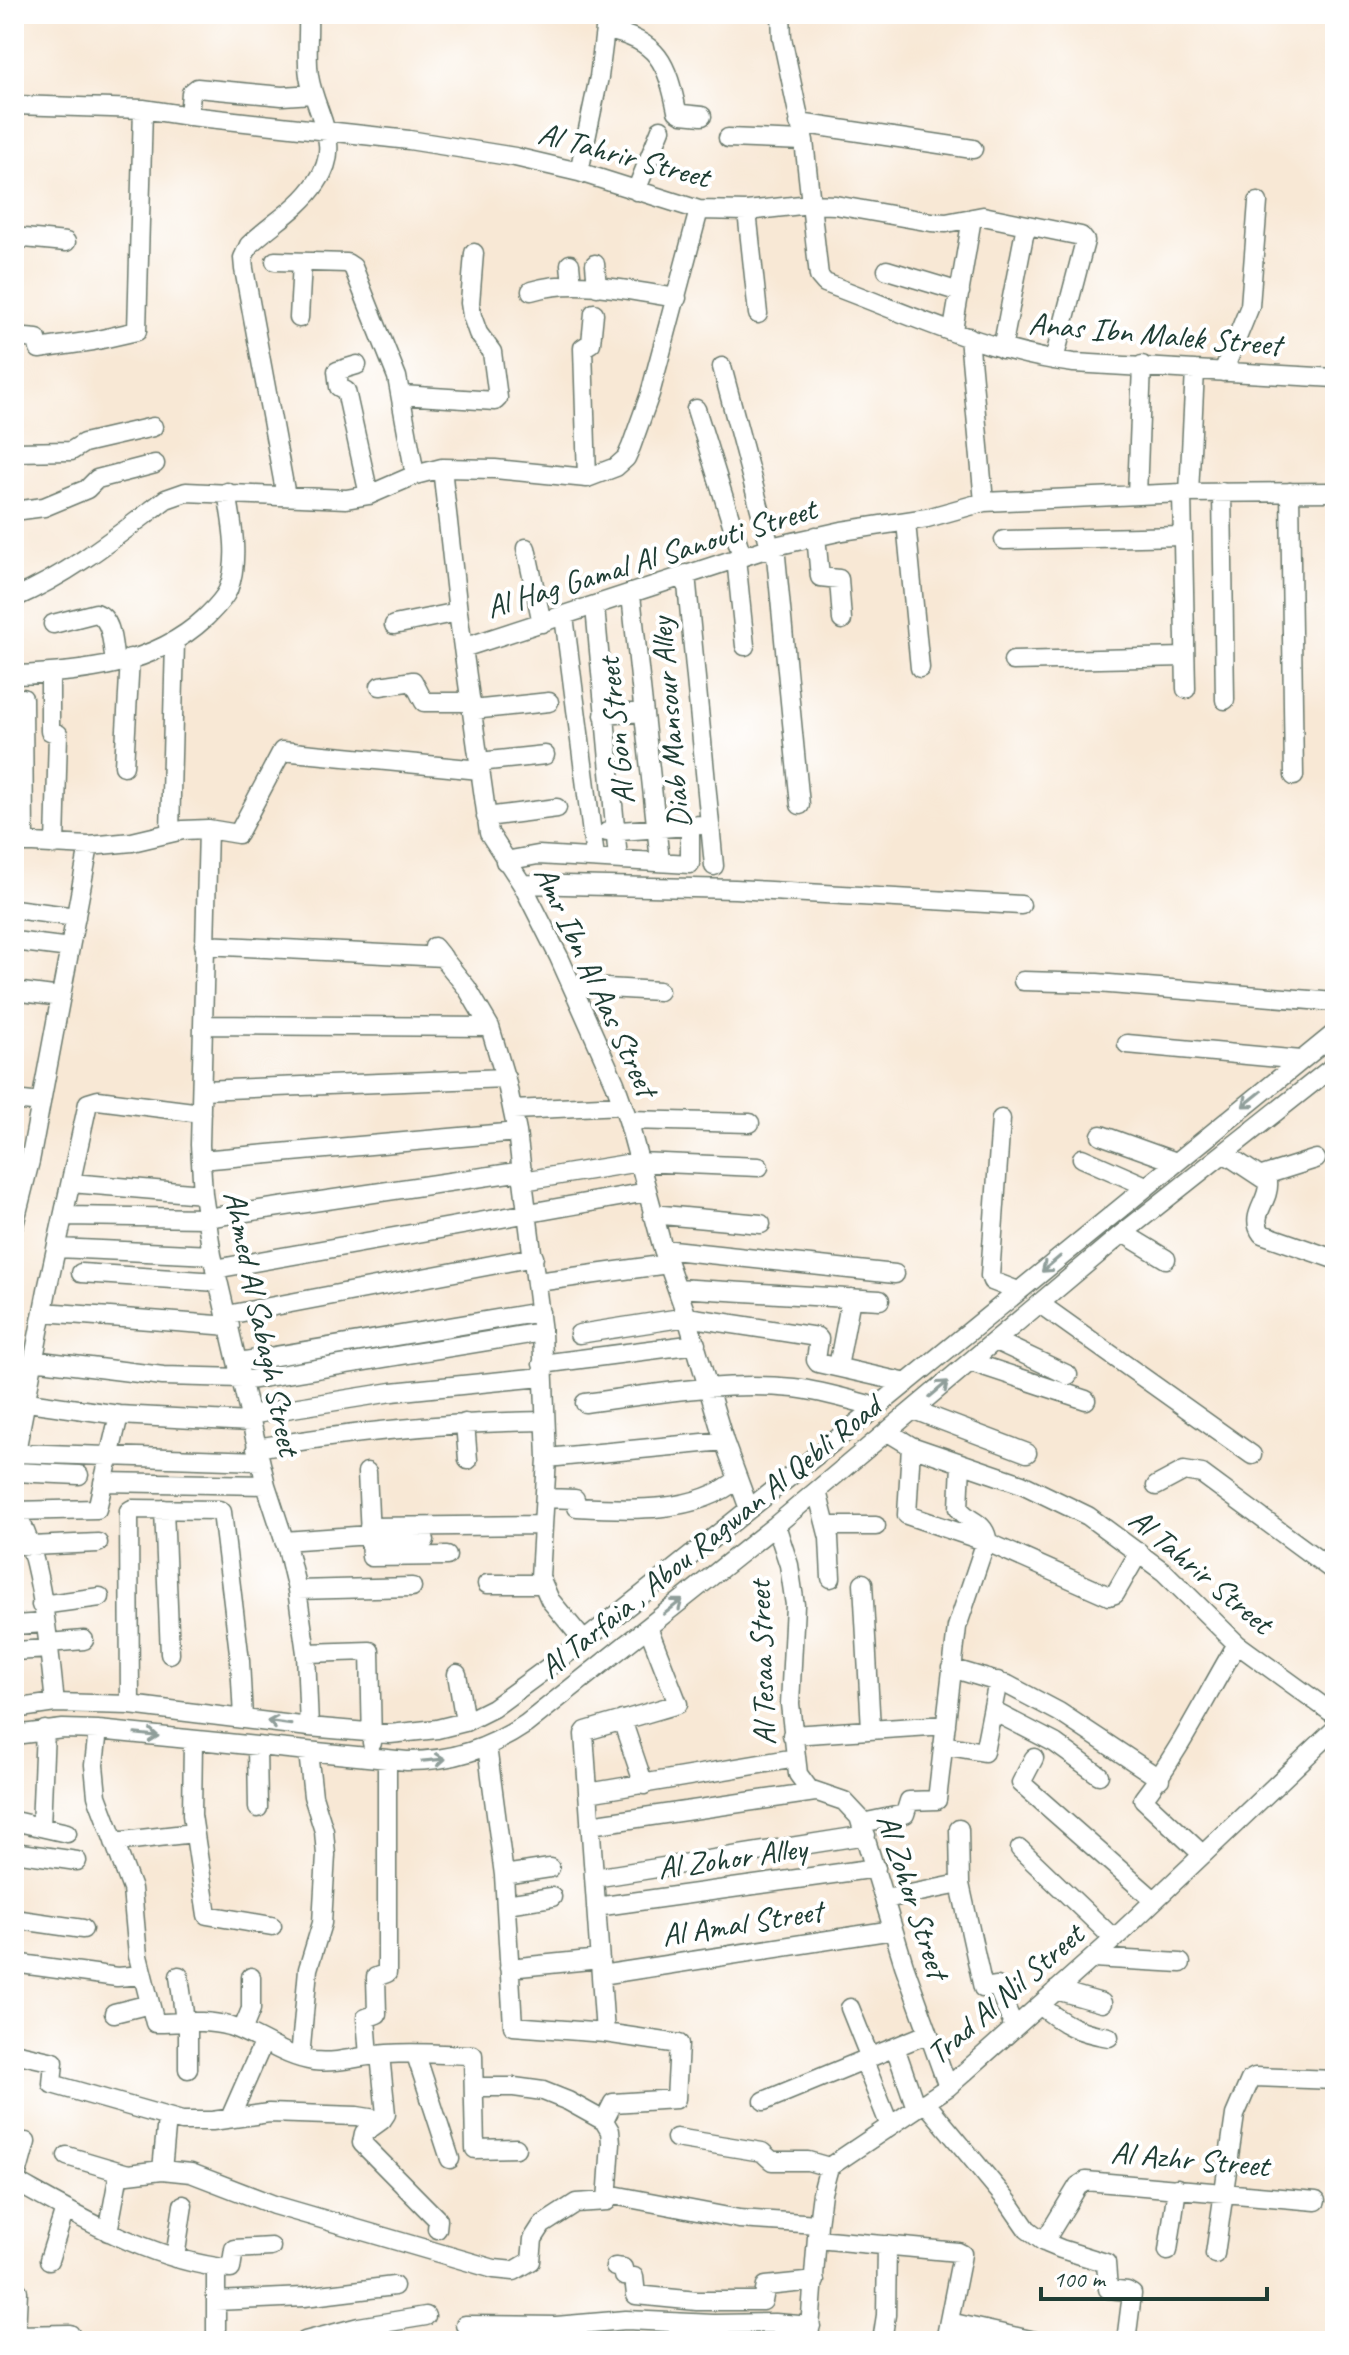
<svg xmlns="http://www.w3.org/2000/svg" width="1349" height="2355" font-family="Caveat,sans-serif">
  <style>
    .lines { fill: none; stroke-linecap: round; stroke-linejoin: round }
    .minor-casing { stroke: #6b796c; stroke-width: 21 }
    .minor { stroke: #fff; stroke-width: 18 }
    .oneway { stroke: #8f9e9a }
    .labels { text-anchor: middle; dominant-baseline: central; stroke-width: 8; stroke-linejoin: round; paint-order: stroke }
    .street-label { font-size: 32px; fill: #1f3d34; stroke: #fff }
  </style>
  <rect width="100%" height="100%" fill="#fff"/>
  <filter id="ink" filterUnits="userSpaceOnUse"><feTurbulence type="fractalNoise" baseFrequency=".0125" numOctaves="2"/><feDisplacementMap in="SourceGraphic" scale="16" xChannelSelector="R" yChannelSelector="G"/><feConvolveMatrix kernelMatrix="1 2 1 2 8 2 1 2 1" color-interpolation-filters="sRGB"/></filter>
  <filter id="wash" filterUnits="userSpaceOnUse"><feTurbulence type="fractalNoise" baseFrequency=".006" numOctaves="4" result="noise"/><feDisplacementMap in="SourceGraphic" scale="32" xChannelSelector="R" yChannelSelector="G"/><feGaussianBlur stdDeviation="1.8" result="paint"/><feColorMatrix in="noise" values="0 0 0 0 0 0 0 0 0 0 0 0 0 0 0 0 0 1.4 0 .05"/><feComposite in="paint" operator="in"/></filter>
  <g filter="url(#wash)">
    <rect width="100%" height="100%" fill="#f8e8d5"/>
  </g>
  <g filter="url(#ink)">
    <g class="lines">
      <g class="minor-casing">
        <path id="minor" d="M 781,14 L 782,38 L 804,141 L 819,276 L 825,283 C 906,313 989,353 1074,363 L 1335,378
          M 606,30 C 659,40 667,64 677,111 L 682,114 L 702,116
          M 14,105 L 143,109 L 189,116 L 191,93 L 197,88 L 282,96 L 313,94
          M 190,116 L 409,140 L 515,157 L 579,172 L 699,210 L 747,211 L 810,204 L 835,205 L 931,222 L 946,223 L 983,216 L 1081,236 L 1085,241 L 1054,360
          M 799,123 L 973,149
          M 728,138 L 804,141
          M 579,172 L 599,77 L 607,14
          M 636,191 L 661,129
          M 747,211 L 758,314
          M 14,237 L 66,242
          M 275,261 L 347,263 L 353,267 L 397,377 L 415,475
          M 570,264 L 572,285
          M 595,264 L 597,287
          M 887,270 L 960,292
          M 531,291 C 578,277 629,291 677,298
          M 299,318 L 302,262
          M 953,330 L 972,218
          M 14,337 L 37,339 L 39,349 L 93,341 L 137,331 L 143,109
          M 969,337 L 984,502
          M 1002,349 L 1026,225
          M 357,365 L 337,371 L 339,387 L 346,391 L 369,495
          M 722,367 L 770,547
          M 1223,372 L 1250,306 L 1258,202
          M 402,395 L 495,401 L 498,398 L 492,352 L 478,333 L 472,316 L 470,303 L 474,253
          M 696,409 L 742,556
          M 14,452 L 71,451 L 84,443 L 153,427
          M 442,468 L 458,612 L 489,833 L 522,884 L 559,957 L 615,1083 L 628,1120 L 663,1249 L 687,1317 L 724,1441 L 749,1509
          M 587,478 L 583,348 L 591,343 L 594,313
          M 1222,492 L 1225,700
          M 1290,492 L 1294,776
          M 1182,493 L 1186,689
          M 1189,493 L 1195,370
          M 1137,495 L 1142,365
          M 286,496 L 244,269 L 243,258 L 249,245 C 271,224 300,208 317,182 C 344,144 315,115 309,76 C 306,56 309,35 308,14
          M 14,511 L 44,507 L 87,489 L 97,479 L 155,464
          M 906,522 L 920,668
          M 816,536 L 820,577 L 839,579 L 842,620
          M 1004,540 L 1183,536
          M 775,546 L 800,805
          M 526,548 L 542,623
          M 736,558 L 745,646
          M 686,574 L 714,866
          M 631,595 L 660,861
          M 14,598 C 70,574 117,536 166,499 L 186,492 L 346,499 L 369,495 L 415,475 L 442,468 L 495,469 L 587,478 L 616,467 L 626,458 L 631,447 L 650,394 L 699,210
          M 595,607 L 618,859
          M 564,616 L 595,857
          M 53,624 L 96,613 C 113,619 112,646 115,663
          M 394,625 L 458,612
          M 463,648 L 775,546 L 842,531 L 927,518 L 984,502 L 1182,493 L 1335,492
          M 1013,661 L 1185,657
          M 50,674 L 50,731 L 58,734 L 55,845
          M 14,675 C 80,673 154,666 205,618 C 213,610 223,601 228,590 C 240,560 232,522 227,492
          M 380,686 L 413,681 L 424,702 L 471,702
          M 23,698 L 24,843
          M 472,710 L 549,702
          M 604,715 L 643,712
          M 479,762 L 545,755
          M 124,766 L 130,658
          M 486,817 L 557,808
          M 208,829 L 200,1145 L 203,1194 L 212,1255 L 266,1485 L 288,1552 L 297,1590 L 306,1653 L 309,1727
          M 170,832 L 175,642
          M 607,832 L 701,825
          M 14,842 L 89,846 L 132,842 L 183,830 L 208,829 L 238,834 L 282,751 L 480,770
          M 505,861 L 538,855 L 690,864 L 690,826
          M 522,884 L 735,889 L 1021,905
          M 14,909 L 76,917
          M 14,941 L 70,948
          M 204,945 L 443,957
          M 434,947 L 467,988 L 490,1027 L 507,1084 L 517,1132 L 542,1332 L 547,1458 L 540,1577 L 550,1600 L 584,1641
          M 1023,981 L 1097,983 L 1335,1002
          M 572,986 L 659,991
          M 14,991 L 61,997
          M 204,1025 L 490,1027
          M 1127,1044 L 1301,1060
          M 202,1090 L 506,1078
          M 14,1100 L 41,1103
          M 513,1110 L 623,1105
          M 1001,1119 L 990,1276 L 992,1281 L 1018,1291
          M 628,1120 L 750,1123
          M 1101,1135 L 1176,1162
          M 1224,1153 L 1268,1182 C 1270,1202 1248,1215 1262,1234 L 1331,1258
          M 1082,1158 L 1146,1186
          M 201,1160 L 517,1132
          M 1262,1176 L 1316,1159
          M 523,1181 L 639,1162 L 759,1167
          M 71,1183 L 203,1194
          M 652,1214 L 761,1224
          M 64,1216 L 206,1218 L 523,1171
          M 14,1225 L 30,1161 L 89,846
          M 1123,1233 L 1166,1259
          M 57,1248 L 212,1255
          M 663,1249 L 895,1274
          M 215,1269 L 647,1192
          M 81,1273 L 218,1282
          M 537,1282 L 668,1264
          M 677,1288 L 880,1300
          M 1040,1304 L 1252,1455
          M 43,1312 L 230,1326
          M 227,1315 L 534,1257
          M 579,1334 L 687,1317 L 817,1337 L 819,1339 L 816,1360 L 818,1363 L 907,1383
          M 996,1341 L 1068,1375
          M 33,1360 L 163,1376 L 242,1378
          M 239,1362 L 540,1312
          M 971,1362 L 1086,1400
          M 542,1364 L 696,1344
          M 838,1367 L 851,1298
          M 243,1381 L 542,1332
          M 14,1400 L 119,1415 L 250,1422
          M 585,1403 C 654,1394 724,1381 794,1388 C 822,1391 850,1400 877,1407
          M 914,1410 L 1027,1453
          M 249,1415 L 392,1392 L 542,1377
          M 465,1423 L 468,1460
          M 888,1432 L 911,1446 L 1022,1484 L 1088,1516 L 1164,1572 L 1237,1644 L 1335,1715
          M 911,1446 L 907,1515 L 987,1542 L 1109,1596 L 1115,1594 L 1139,1552
          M 256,1448 C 352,1432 448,1422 545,1421
          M 16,1453 L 260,1461
          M 547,1458 L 724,1441
          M 14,1462 L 47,1290 L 88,1103 L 98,1100 L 201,1113
          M 14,1472 L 79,1475
          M 367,1472 L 371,1557 L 447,1556
          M 103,1482 L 266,1485
          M 1156,1486 L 1184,1471 L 1202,1474 L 1335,1572
          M 817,1491 L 829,1538 L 831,1578
          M 545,1498 L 575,1499 L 577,1507 C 628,1510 696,1514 738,1479
          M 164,1509 L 170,1654
          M 14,1511 L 97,1509 L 119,1415
          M 14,1512 C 41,1543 50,1659 55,1703
          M 776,1525 L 789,1565 L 795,1605 L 790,1704 L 798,1774 L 809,1789 L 844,1801 L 859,1817 L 904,1965 L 948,2087
          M 827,1526 L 876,1526
          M 369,1527 L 542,1525
          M 284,1541 L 370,1535
          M 370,1542 L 425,1540
          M 14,1544 L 31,1546 L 98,1543
          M 863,1583 L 871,1729
          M 487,1584 L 542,1584
          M 297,1590 L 412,1587
          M 41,1605 L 100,1597
          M 14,1625 L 45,1623
          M 48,1643 L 84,1640
          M 14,1651 L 49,1649
          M 306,1653 L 370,1651 L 372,1743
          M 951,1668 L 1008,1685 L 1059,1712 L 1160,1779
          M 457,1674 L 465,1722
          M 130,1705 L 129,1511 L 132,1509 L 219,1510 L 222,1512 L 240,1661 L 243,1718
          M 14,1709 L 55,1703 L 130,1705 L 309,1727 L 390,1734 L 437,1729 L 465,1722 L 493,1708 L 584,1641 L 877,1407 L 1335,1033
          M 993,1711 L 1055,1743 L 1099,1775
          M 622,1720 L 644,1785
          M 98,1730 L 94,1765 L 97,1796 L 132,1889 L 138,1956 L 155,2023 C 180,2023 204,2019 229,2026 C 258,2035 283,2057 314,2061 C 333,2063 350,2059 368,2056 C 398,2051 442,2054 473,2055 L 475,2149 L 516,2148
          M 14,1735 L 63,1729 L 98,1730 L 407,1761 C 452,1761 489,1749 526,1724 L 776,1525 L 1123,1233 L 1335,1065
          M 792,1735 L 946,1725
          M 193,1740 L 192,1815 L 207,1915 L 272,1926
          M 943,1745 L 984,1752 L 998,1681
          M 257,1746 L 258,1808
          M 487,1746 L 504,1875 L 513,2026 L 605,2033 L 679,2044 L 676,2099 L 613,2103 L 604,2121
          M 1034,1758 L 1021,1783 L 1154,1900
          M 588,1793 L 796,1758
          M 14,1821 L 67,1833
          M 862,1823 L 905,1814 L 909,1801 L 937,1800 L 957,1627 L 987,1538 C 983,1520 967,1522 959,1508 L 961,1464
          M 590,1825 L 815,1792
          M 41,1827 L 45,1730
          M 959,1829 L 960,1884 L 983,1988 L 997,1986 L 1014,2027
          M 114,1842 L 194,1833
          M 1020,1849 L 1114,1939
          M 14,1852 L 77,1861
          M 1202,1854 L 1143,1799 C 1180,1751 1206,1696 1237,1644
          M 504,1875 L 550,1868
          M 594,1878 L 866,1835
          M 885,1899 L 960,1884
          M 506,1904 L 552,1897
          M 596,1907 L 876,1868
          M 14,1919 L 83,1929
          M 1093,1958 L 1181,1963
          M 14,1963 L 117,1977 L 143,1975
          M 509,1968 L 600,1959
          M 601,1975 L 893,1930
          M 179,1976 L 185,2021
          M 1056,1990 L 1102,2003
          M 1040,2005 C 1064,2025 1078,2032 1109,2037
          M 850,2008 L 870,2058
          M 114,2013 L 150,2004
          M 188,2021 L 188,2069
          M 242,2031 L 251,2009 L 251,1977
          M 605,2033 L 584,1734 L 586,1731 L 678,1704 L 648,1627
          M 895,2047 L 916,2108
          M 14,2053 L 54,2062 L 52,2084 L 182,2121 L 212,2121 L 269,2113 L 357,2116 L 382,2120
          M 380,2055 L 386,2114 L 382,2120 L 364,2133 L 362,2143 L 438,2220 L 437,2229
          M 416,2055 L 450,2159
          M 369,2056 L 366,2018 L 377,2014 L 376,1977 L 387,1973 L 387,1760
          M 300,2058 L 308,1969 L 322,1923 L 326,1855 L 324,1831 L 313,1796 L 308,1752
          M 864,2061 L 889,2124
          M 764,2101 L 927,2034
          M 925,2102 L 1009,2203 L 1027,2229 L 1044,2242 L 1061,2249 L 1106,2263 L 1108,2289 L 1127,2291 L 1132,2294 L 1126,2341
          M 230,2118 L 263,2043
          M 676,2138 L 762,2152 L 772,2161 L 808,2161 L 829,2167
          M 67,2156 L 128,2174 L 162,2170 L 191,2173 L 274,2205 L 494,2269 L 514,2271 L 531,2261 L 533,2239 L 542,2225 L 576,2203 L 607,2201 L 611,2143 L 610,2131 L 604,2121 L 568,2101 L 543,2091 L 514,2087 L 475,2087
          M 162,2170 L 167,2118
          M 14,2181 C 83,2219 152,2261 231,2269 L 234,2249 L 271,2247
          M 15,2182 L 26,2142
          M 608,2194 L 739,2219 L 818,2224
          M 108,2232 L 119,2173
          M 817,2239 L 958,2252 L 962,2254 L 961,2260 L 945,2341
          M 1044,2242 L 1078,2186 L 1086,2181 L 1316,2201
          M 1168,2251 L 1177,2188
          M 1215,2254 L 1235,2115 L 1250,2080 L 1255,2077 L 1335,2080
          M 175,2258 L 183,2205
          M 49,2260 L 65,2209
          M 615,2267 L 623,2268 L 624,2276 L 634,2277 L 636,2295 L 697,2301 L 763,2301 L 766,2286 L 815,2281
          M 216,2301 L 304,2297 L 394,2286
          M 949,2322 L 1035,2341
          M 465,2325 L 556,2326 L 626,2320 L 714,2324 L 775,2323 L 811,2326
          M 14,2335 L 70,2334
          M 16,2335 L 18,2291
          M 216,2341 L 216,2268
          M 305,2341 L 359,2327 L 426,2316
          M 809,2341 L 818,2224 L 822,2193 L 829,2167 L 948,2087 L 1114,1939 L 1335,1729
          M 882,2341 L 886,2315 L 887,2245"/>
      </g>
      <use href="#minor" class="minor"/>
    </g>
    <defs><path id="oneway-shaft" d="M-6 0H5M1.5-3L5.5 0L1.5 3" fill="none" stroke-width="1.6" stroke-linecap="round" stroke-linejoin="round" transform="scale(2)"/></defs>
    <g class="oneway">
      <use href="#oneway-shaft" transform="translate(1252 1099) rotate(141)"/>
      <use href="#oneway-shaft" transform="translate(1051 1264) rotate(140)"/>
      <use href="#oneway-shaft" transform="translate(939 1389) rotate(-40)"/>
      <use href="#oneway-shaft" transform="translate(673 1607) rotate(-38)"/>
      <use href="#oneway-shaft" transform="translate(279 1723) rotate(-172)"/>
      <use href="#oneway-shaft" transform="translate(147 1735) rotate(6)"/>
      <use href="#oneway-shaft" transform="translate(434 1760) rotate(-5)"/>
    </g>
  </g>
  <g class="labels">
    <g class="street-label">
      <text transform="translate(624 155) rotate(15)">Al Tahrir Street</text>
      <text transform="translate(1155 334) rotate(5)">Anas Ibn Malek Street</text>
      <text transform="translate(651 558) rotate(-17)">Al Hag Gamal Al Sanouti Street</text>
      <text transform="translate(670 723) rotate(-95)">Diab Mansour Alley</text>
      <text transform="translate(616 731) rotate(-96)">Al Gon Street</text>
      <text transform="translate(596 981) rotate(65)">Amr Ibn Al Aas Street</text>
      <text transform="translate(262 1323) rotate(78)">Ahmed Al Sabagh Street</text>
      <text transform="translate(710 1537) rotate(-39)">Al Tarfaia , Abou Ragwan Al Qebli Road</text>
      <text transform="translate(1201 1571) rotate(40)">Al Tahrir Street</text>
      <text transform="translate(762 1663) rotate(-92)">Al Tesaa Street</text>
      <text transform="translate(732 1858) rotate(-8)">Al Zohor Alley</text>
      <text transform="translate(913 1896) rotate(72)">Al Zohor Street</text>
      <text transform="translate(742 1923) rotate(-9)">Al Amal Street</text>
      <text transform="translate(1005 1994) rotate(-41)">Trad Al Nil Street</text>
      <text transform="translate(1190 2159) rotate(5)">Al Azhr Street</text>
    </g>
  </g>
  <rect width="1349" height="2355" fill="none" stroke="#fff" stroke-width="48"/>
  <path d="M1041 2287v12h226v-12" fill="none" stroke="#1f3d34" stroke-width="4"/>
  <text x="1053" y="2287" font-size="24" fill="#1f3d34" stroke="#ffffff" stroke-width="6" paint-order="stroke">100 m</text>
</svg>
